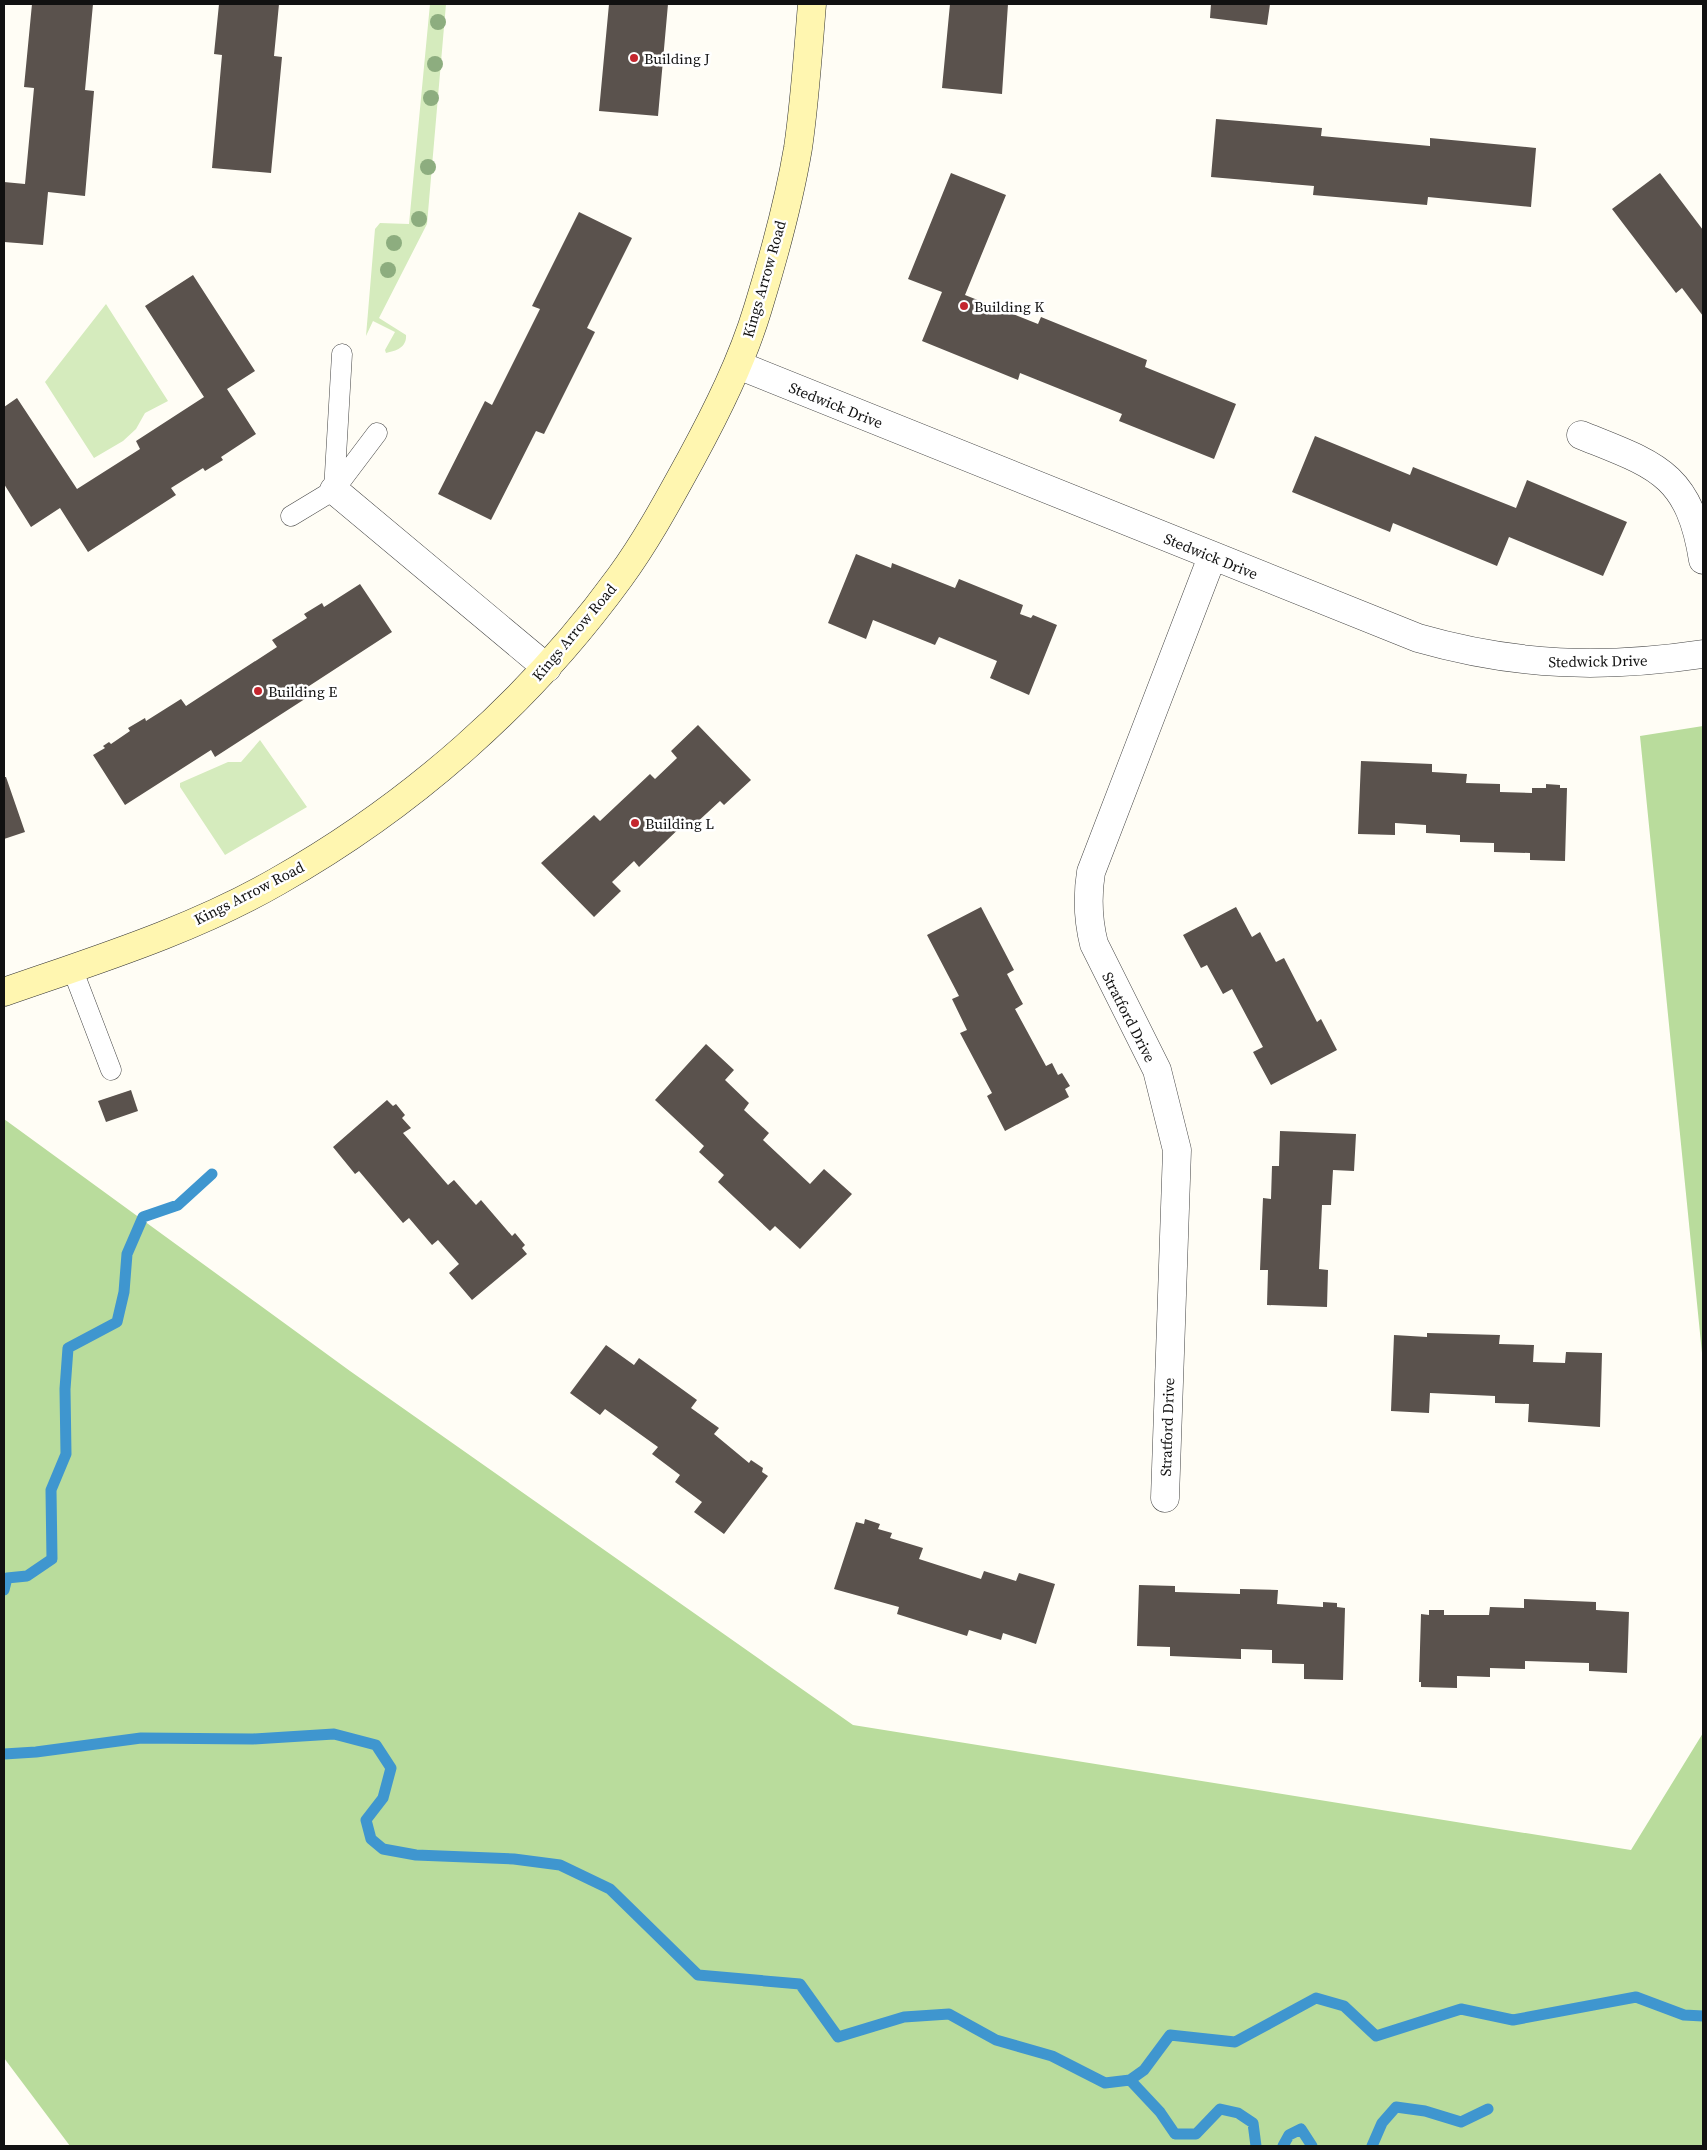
<svg xmlns="http://www.w3.org/2000/svg" width="1707" height="2150" font-family="'Source Serif 4',serif">
  <style>
    .green { fill: #d5ebbd }
    .forest { fill: #b9dc9c }
    .lines { fill: none; stroke-linecap: round; stroke-linejoin: round }
    .stream { stroke: #3f96cf; stroke-width: 11 }
    .building { fill: #5a524d }
    .lane-casing { stroke: #444; stroke-width: 21 }
    .street-casing { stroke: #444; stroke-width: 29 }
    .secondary-casing { stroke: #333; stroke-width: 29 }
    .lane { stroke: #fff; stroke-width: 20 }
    .street { stroke: #fff; stroke-width: 28 }
    .secondary { stroke: #fff6b0; stroke-width: 28 }
    .tree { fill: #8dad7f }
    .poi-dot { fill: #c4262e; stroke: #fff; stroke-width: 2 }
    .labels { text-anchor: middle; dominant-baseline: central; stroke-width: 5; stroke-linejoin: round; paint-order: stroke }
    .poi-label { font-size: 15px; fill: #111; stroke: #fff; text-anchor: start }
    .street-label { font-size: 15px; fill: #111; stroke: #fff }
  </style>
  <rect width="100%" height="100%" fill="#fffdf5"/>
  <path class="green" d="M 430,4 L 446,4 L 427,224 L 379,318 L 406,335 C 407,347 397,351 386,353 L 385,350 L 395,332 L 373,321 L 366,336 L 375,229 L 380,223 L 409,224 Z
    M 106,304 L 168,401 L 145,413 L 136,429 L 123,441 L 94,458 L 45,382 Z
    M 260,740 L 307,807 L 225,855 L 180,787 L 180,783 L 228,762 L 241,762 Z"/>
  <path class="forest" d="M 1703,726 L 1703,1363 L 1640,736 Z
    M 4,1119 L 350,1371 L 853,1725 L 1631,1850 L 1703,1733 L 1703,2146 L 70,2146 L 4,2058 Z"/>
  <g class="lines">
    <path class="stream" d="M 4,1590 L 7,1578 L 27,1576 L 52,1559 L 51,1490 L 66,1454 L 65,1389 L 68,1348 L 117,1322 L 124,1292 L 127,1254 L 143,1217 L 178,1205 L 212,1174
      M 4,1754 L 36,1752 L 141,1738 L 253,1739 L 334,1734 L 376,1745 L 391,1768 L 383,1798 L 366,1820 L 371,1839 L 383,1849 L 416,1855 L 514,1859 L 560,1865 L 610,1889 L 698,1975 L 800,1984 L 838,2037 L 904,2017 L 949,2014 L 996,2040 L 1052,2056 L 1105,2083 L 1130,2080 L 1144,2070 L 1170,2035 L 1235,2042 L 1316,1998 L 1344,2006 L 1376,2036 L 1461,2009 L 1513,2020 L 1636,1997 L 1684,2015 L 1703,2016
      M 1130,2080 L 1160,2112 L 1175,2134 L 1196,2134 L 1220,2109 L 1238,2113 L 1253,2123 L 1256,2146
      M 1283,2146 L 1289,2135 L 1301,2129 L 1312,2146
      M 1372,2146 L 1382,2123 L 1396,2107 L 1425,2111 L 1461,2122 L 1488,2109"/>
  </g>
  <path class="building" d="M 32,4 L 93,4 L 85,90 L 94,91 L 85,196 L 48,192 L 43,245 L 4,242 L 4,182 L 25,184 L 34,88 L 24,87 Z
    M 219,4 L 279,4 L 274,56 L 282,57 L 271,173 L 212,168 L 222,55 L 214,54 Z
    M 609,4 L 668,4 L 658,116 L 599,111 Z
    M 950,4 L 1008,4 L 1002,94 L 942,88 Z
    M 1211,4 L 1270,4 L 1267,25 L 1210,18 Z
    M 1216,119 L 1322,128 L 1321,136 L 1430,146 L 1430,138 L 1536,148 L 1531,207 L 1428,197 L 1427,205 L 1313,195 L 1314,186 L 1211,177 Z
    M 951,173 L 1006,195 L 965,295 L 1038,324 L 1041,317 L 1147,360 L 1145,367 L 1236,404 L 1214,459 L 1119,421 L 1122,414 L 1020,373 L 1018,380 L 922,341 L 942,292 L 908,279 Z
    M 1660,173 L 1703,230 L 1703,316 L 1682,288 L 1676,293 L 1612,209 Z
    M 579,212 L 632,238 L 587,328 L 595,332 L 544,434 L 536,431 L 491,520 L 438,494 L 485,401 L 492,405 L 540,309 L 532,306 Z
    M 193,275 L 255,371 L 227,389 L 256,434 L 221,457 L 223,460 L 205,471 L 203,468 L 171,488 L 176,495 L 88,552 L 60,508 L 31,527 L 4,484 L 4,407 L 17,398 L 77,489 L 140,449 L 136,441 L 204,397 L 145,306 Z
    M 1315,436 L 1410,475 L 1413,467 L 1516,508 L 1527,480 L 1627,522 L 1603,576 L 1509,537 L 1497,566 L 1393,523 L 1390,532 L 1292,492 Z
    M 856,554 L 891,568 L 892,563 L 955,588 L 959,579 L 1023,605 L 1020,614 L 1031,618 L 1033,615 L 1057,625 L 1029,695 L 990,678 L 997,661 L 939,637 L 935,645 L 873,620 L 866,639 L 828,623 Z
    M 360,584 L 392,632 L 306,688 L 311,695 L 215,757 L 211,750 L 125,805 L 93,755 L 105,748 L 103,746 L 109,742 L 111,744 L 130,731 L 128,728 L 145,718 L 146,721 L 181,699 L 186,706 L 277,647 L 272,640 L 307,618 L 304,614 L 322,603 L 324,607 Z
    M 698,725 L 751,780 L 724,805 L 720,801 L 694,825 L 689,819 L 639,867 L 634,861 L 612,882 L 621,891 L 594,917 L 541,863 L 594,815 L 600,821 L 650,774 L 655,779 L 677,758 L 671,751 Z
    M 1361,761 L 1432,764 L 1432,772 L 1467,774 L 1466,783 L 1500,784 L 1500,792 L 1532,793 L 1532,788 L 1546,788 L 1546,784 L 1560,785 L 1560,788 L 1567,788 L 1565,861 L 1530,860 L 1530,853 L 1494,852 L 1494,843 L 1460,842 L 1460,835 L 1426,833 L 1426,825 L 1395,823 L 1395,835 L 1358,834 Z
    M 4,777 L 6,777 L 25,832 L 4,839 Z
    M 981,907 L 1014,970 L 1007,974 L 1023,1004 L 1015,1009 L 1046,1066 L 1052,1063 L 1058,1075 L 1062,1073 L 1070,1086 L 1065,1089 L 1069,1097 L 1005,1131 L 987,1096 L 992,1093 L 960,1033 L 967,1030 L 952,999 L 959,996 L 927,935 Z
    M 1236,907 L 1252,937 L 1260,932 L 1276,962 L 1284,958 L 1317,1022 L 1321,1019 L 1337,1050 L 1271,1085 L 1253,1052 L 1263,1047 L 1232,989 L 1223,994 L 1207,965 L 1201,968 L 1183,935 Z
    M 706,1044 L 734,1070 L 725,1080 L 749,1103 L 744,1110 L 769,1133 L 763,1140 L 810,1184 L 824,1169 L 852,1194 L 800,1249 L 775,1226 L 770,1231 L 718,1182 L 724,1175 L 699,1152 L 704,1146 L 655,1100 Z
    M 131,1090 L 138,1111 L 106,1122 L 98,1101 Z
    M 387,1100 L 393,1106 L 396,1104 L 405,1115 L 402,1118 L 411,1128 L 403,1133 L 448,1185 L 454,1180 L 476,1205 L 481,1200 L 512,1236 L 515,1233 L 525,1245 L 522,1248 L 527,1254 L 472,1300 L 449,1273 L 459,1264 L 438,1240 L 432,1245 L 409,1218 L 403,1223 L 359,1171 L 355,1174 L 333,1147 Z
    M 1280,1131 L 1356,1134 L 1354,1171 L 1333,1170 L 1331,1205 L 1322,1205 L 1319,1269 L 1328,1270 L 1327,1307 L 1267,1305 L 1268,1270 L 1260,1270 L 1263,1198 L 1271,1199 L 1272,1166 L 1279,1166 Z
    M 1427,1333 L 1500,1335 L 1499,1344 L 1534,1345 L 1533,1362 L 1565,1363 L 1566,1352 L 1602,1353 L 1600,1427 L 1528,1422 L 1529,1404 L 1495,1403 L 1495,1396 L 1430,1393 L 1429,1413 L 1391,1411 L 1394,1335 L 1427,1337 Z
    M 606,1345 L 634,1365 L 639,1358 L 697,1400 L 691,1408 L 719,1428 L 714,1434 L 749,1463 L 751,1460 L 763,1468 L 762,1472 L 768,1476 L 724,1534 L 694,1512 L 702,1502 L 675,1482 L 680,1475 L 652,1454 L 658,1447 L 605,1409 L 600,1415 L 570,1393 Z
    M 865,1519 L 880,1524 L 878,1529 L 892,1533 L 890,1538 L 923,1548 L 919,1559 L 981,1579 L 984,1571 L 1016,1581 L 1019,1573 L 1055,1584 L 1036,1644 L 1003,1633 L 1001,1640 L 969,1630 L 967,1636 L 897,1614 L 899,1607 L 834,1589 L 856,1522 L 864,1524 Z
    M 1139,1585 L 1175,1586 L 1175,1592 L 1240,1594 L 1240,1589 L 1278,1590 L 1277,1604 L 1323,1607 L 1323,1602 L 1337,1603 L 1337,1607 L 1345,1608 L 1343,1680 L 1304,1679 L 1304,1664 L 1272,1663 L 1272,1650 L 1241,1649 L 1241,1659 L 1170,1656 L 1170,1647 L 1137,1646 Z
    M 1524,1599 L 1596,1602 L 1596,1610 L 1629,1612 L 1627,1673 L 1589,1671 L 1589,1663 L 1525,1661 L 1525,1669 L 1490,1668 L 1490,1677 L 1457,1676 L 1457,1688 L 1421,1687 L 1421,1682 L 1419,1682 L 1421,1614 L 1429,1615 L 1429,1610 L 1444,1610 L 1444,1615 L 1489,1615 L 1490,1607 L 1524,1608 Z"/>
  <g class="lines">
    <g class="lane-casing">
      <path id="lane" d="M 334,490 L 342,354
        M 291,516 L 334,490 L 377,433
        M 72,968 L 111,1070"/>
    </g>
    <g class="street-casing">
      <path id="street" d="M 738,365 L 1418,638 C 1516,666 1602,669 1703,654
        M 1581,435 C 1655,465 1689,472 1703,560
        M 334,490 L 547,668
        M 1165,1498 L 1177,1150 L 1157,1070 L 1094,944 C 1088,920 1087,897 1091,872 L 1212,557"/>
    </g>
    <g class="secondary-casing">
      <path id="secondary" d="M 4,992 C 96,960 193,930 278,881 C 412,805 530,701 620,577 C 647,540 669,499 691,459 C 717,411 742,361 758,308 C 774,256 789,201 798,148 C 805,100 808,52 812,4"/>
    </g>
    <use href="#lane" class="lane"/>
    <use href="#street" class="street"/>
    <use href="#secondary" class="secondary"/>
  </g>
  <g class="tree">
    <circle cx="438" cy="22" r="8"/>
    <circle cx="435" cy="64" r="8"/>
    <circle cx="431" cy="98" r="8"/>
    <circle cx="428" cy="167" r="8"/>
    <circle cx="419" cy="219" r="8"/>
    <circle cx="394" cy="243" r="8"/>
    <circle cx="388" cy="270" r="8"/>
  </g>
  <g class="poi-dot">
    <circle cx="634" cy="58" r="5"/>
    <circle cx="964" cy="306" r="5"/>
    <circle cx="258" cy="691" r="5"/>
    <circle cx="635" cy="823" r="5"/>
  </g>
  <g class="labels">
    <g class="poi-label">
      <text x="644" y="58">Building J</text>
      <text x="974" y="306">Building K</text>
      <text x="268" y="691">Building E</text>
      <text x="645" y="823">Building L</text>
    </g>
    <g class="street-label">
      <text transform="translate(764 279) rotate(-74)">Kings Arrow Road</text>
      <text transform="translate(836 405) rotate(22)">Stedwick Drive</text>
      <text transform="translate(1211 556) rotate(22)">Stedwick Drive</text>
      <text transform="translate(574 632) rotate(-50)">Kings Arrow Road</text>
      <text transform="translate(1598 661) rotate(-1)">Stedwick Drive</text>
      <text transform="translate(249 893) rotate(-27)">Kings Arrow Road</text>
      <text transform="translate(1129 1017) rotate(63)">Stratford Drive</text>
      <text transform="translate(1167 1427) rotate(-88)">Stratford Drive</text>
    </g>
  </g>
  <rect width="1707" height="2150" fill="none" stroke="#111111" stroke-width="10"/>
</svg>
